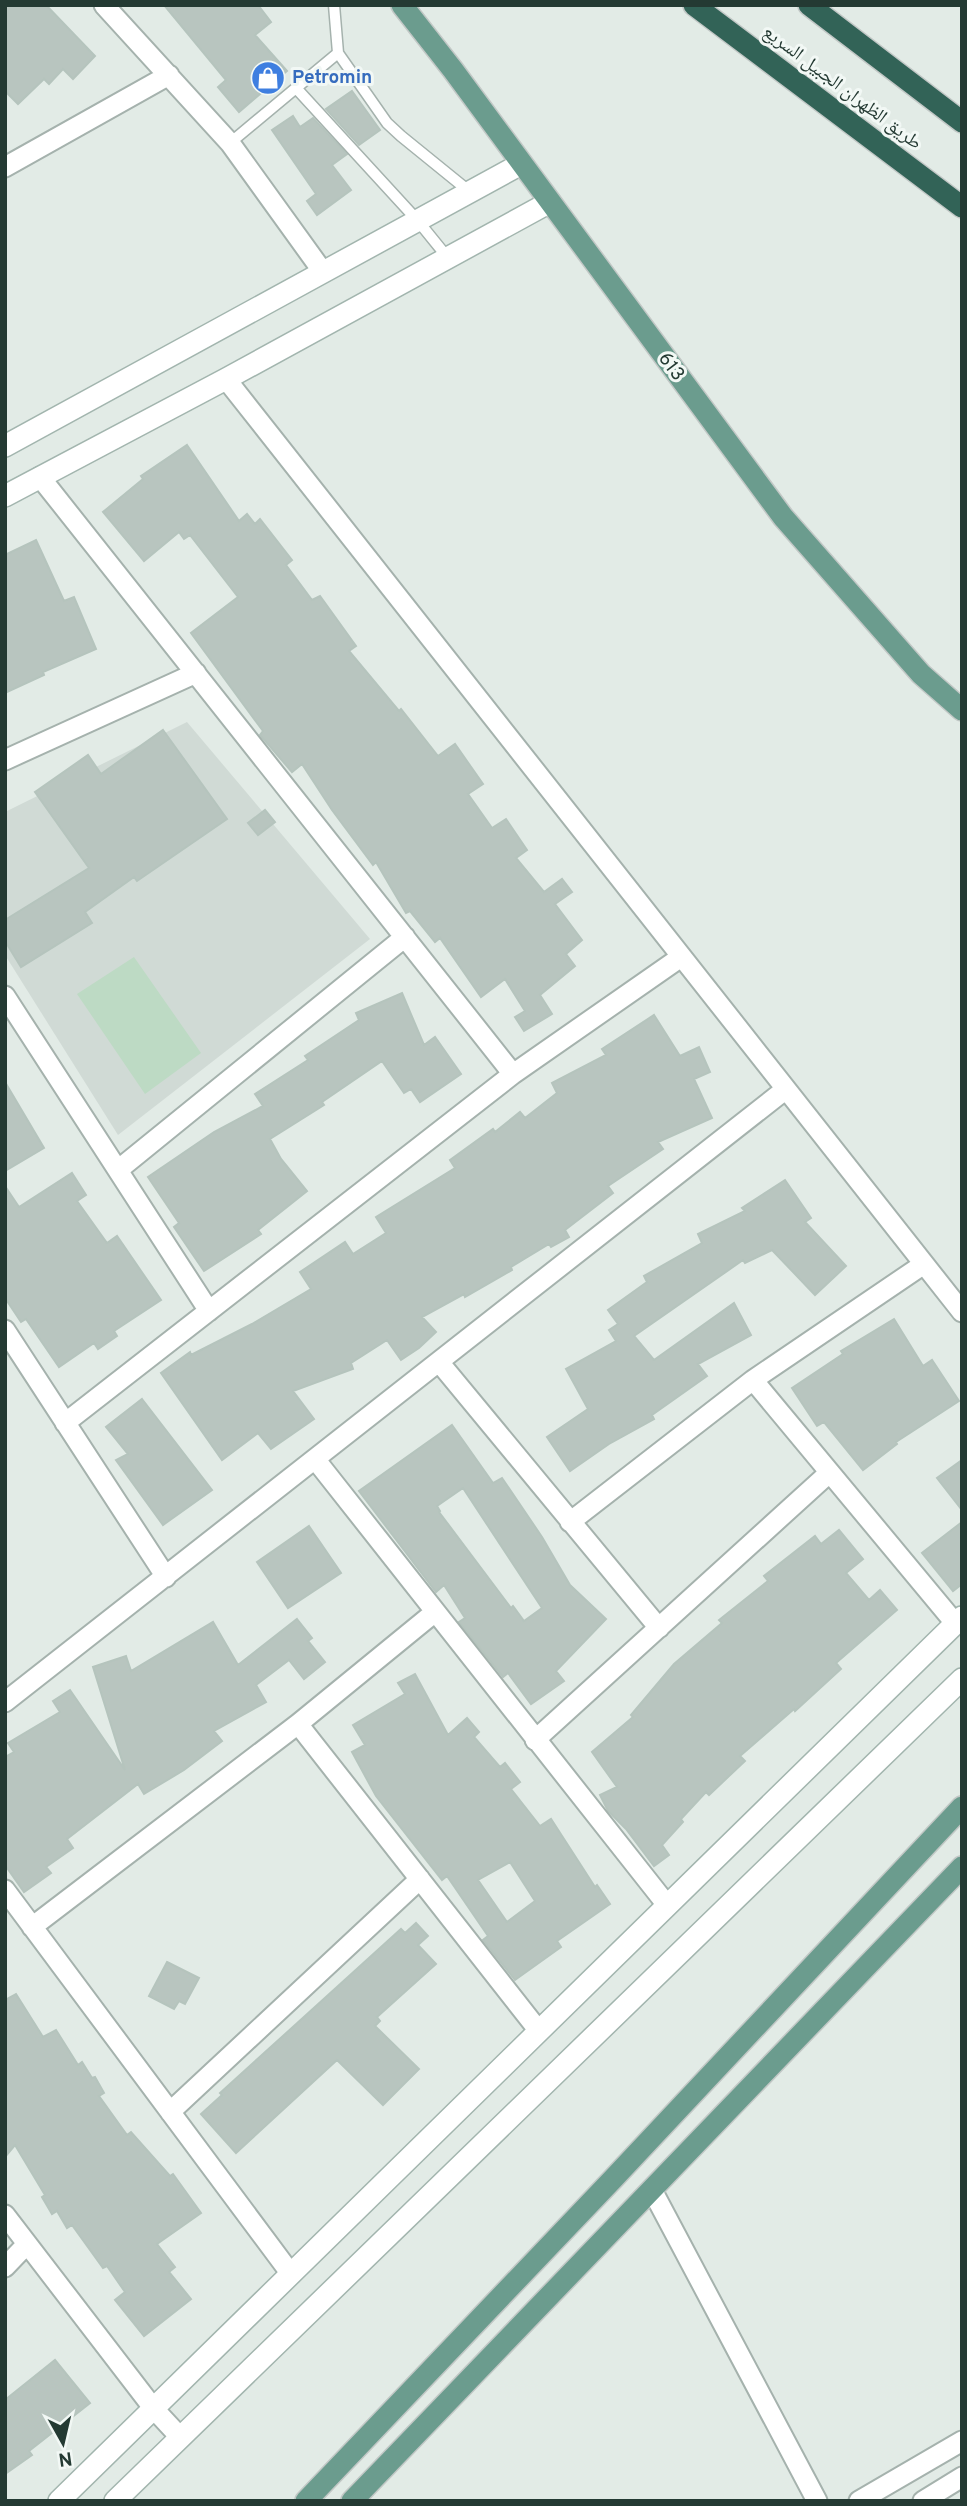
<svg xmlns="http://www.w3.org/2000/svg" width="967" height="2506" font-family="Overpass,'Noto Naskh Arabic',sans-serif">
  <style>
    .built { fill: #d0dad5 }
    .green { fill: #bddac4 }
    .building { fill: #b8c5bf; stroke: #b5c4bd; stroke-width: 2; fill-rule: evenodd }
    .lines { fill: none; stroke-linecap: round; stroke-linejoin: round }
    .lane-casing { stroke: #a5b2ad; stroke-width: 13 }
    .street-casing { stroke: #a5b2ad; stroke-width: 23 }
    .secondary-casing { stroke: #a2b5ae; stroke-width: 24 }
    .primary-casing { stroke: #c2c8c6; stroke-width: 24 }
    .highway-casing { stroke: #c2c8c6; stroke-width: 24 }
    .lane { stroke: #fff; stroke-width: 10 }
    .street { stroke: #fff; stroke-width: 19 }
    .secondary { stroke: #fff; stroke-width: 21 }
    .primary { stroke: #6b9c8e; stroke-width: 21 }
    .highway { stroke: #326357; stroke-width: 21 }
    .labels { text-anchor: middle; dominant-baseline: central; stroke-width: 6; stroke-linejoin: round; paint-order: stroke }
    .shop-label { font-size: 19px; font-weight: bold; fill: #366cbe; stroke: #f2f8f5; text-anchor: start }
    .street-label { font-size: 19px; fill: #243a33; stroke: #f2f8f5 }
  </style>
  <rect width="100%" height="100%" fill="#e2ebe6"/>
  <path class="built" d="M 187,722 L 370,939 L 118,1135 L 5,955 L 5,812 Z"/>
  <path class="green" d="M 134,957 L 201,1053 L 145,1094 L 77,994 Z"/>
  <path class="building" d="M 5,5 L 46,5 L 95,56 L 73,79 L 63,69 L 49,84 L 44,79 L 18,104 L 5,91 Z
    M 164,5 L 258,5 L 271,22 L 255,35 L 287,71 L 239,112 L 218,87 L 226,80 Z
    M 352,91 L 380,130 L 359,145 L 326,109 Z
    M 293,116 L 300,127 L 313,118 L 347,154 L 332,165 L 351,190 L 317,215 L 307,201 L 316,194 L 272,130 Z
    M 187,445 L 239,521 L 247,514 L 255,524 L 260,519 L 292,560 L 286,565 L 312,600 L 320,596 L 356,646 L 349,651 L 399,711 L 401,709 L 438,756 L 455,744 L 483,784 L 468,794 L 492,828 L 506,819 L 527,850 L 516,858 L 544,892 L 562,879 L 572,892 L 555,904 L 582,940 L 566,954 L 575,966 L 540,995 L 552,1014 L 524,1031 L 515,1017 L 525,1011 L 505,979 L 481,997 L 440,938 L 435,942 L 410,911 L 406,913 L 376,862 L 373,865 L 332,810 L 302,764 L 292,772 L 260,735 L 263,731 L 191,633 L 238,597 L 190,535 L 184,539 L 179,532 L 144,561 L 103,512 L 143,479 L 141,476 Z
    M 36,540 L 64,601 L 74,597 L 96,649 L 43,672 L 44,675 L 5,693 L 5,555 Z
    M 163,730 L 227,819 L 137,881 L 134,877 L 85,912 L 92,923 L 21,967 L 5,941 L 5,920 L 89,868 L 35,792 L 88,755 L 101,774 Z
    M 265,810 L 275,822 L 258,835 L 248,823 Z
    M 402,993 L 424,1045 L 435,1037 L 461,1074 L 420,1102 L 411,1089 L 404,1093 L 382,1061 L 322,1102 L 324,1105 L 270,1139 L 281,1159 L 307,1191 L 258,1230 L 261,1234 L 204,1271 L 174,1227 L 179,1223 L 148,1177 L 214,1132 L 263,1106 L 255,1094 L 308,1060 L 305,1056 L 359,1020 L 356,1013 Z
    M 654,1015 L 680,1056 L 699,1047 L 710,1072 L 694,1079 L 712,1118 L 658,1142 L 663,1149 L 608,1186 L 613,1193 L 565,1230 L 569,1237 L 551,1247 L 549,1244 L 511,1267 L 512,1270 L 465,1297 L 464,1294 L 422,1317 L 436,1332 L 419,1348 L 401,1360 L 387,1340 L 351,1363 L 353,1369 L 293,1391 L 314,1419 L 271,1449 L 258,1433 L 222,1460 L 161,1373 L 190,1352 L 191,1355 L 252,1324 L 311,1289 L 300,1272 L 345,1242 L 353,1254 L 386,1233 L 376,1217 L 455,1168 L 450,1160 L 493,1129 L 495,1132 L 520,1112 L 525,1118 L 557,1093 L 552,1083 L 606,1055 L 602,1049 Z
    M 5,1082 L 44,1148 L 5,1171 Z
    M 72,1173 L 86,1195 L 77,1201 L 107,1243 L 117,1236 L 161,1300 L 114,1331 L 117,1336 L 98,1349 L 94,1343 L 59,1367 L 26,1319 L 21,1322 L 5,1298 L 5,1186 L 19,1207 Z
    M 785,1180 L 811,1218 L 805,1222 L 846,1266 L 815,1295 L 772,1250 L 745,1263 L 743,1260 L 634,1336 L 654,1360 L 734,1303 L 751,1335 L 698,1364 L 707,1376 L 652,1415 L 654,1419 L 609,1444 L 570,1471 L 547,1437 L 588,1409 L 566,1369 L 616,1341 L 609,1330 L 618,1324 L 608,1310 L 647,1282 L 644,1276 L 702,1243 L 698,1234 L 745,1211 L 742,1208 Z
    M 894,1319 L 923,1366 L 932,1360 L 959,1401 L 896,1442 L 897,1444 L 863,1470 L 824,1422 L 817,1426 L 792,1388 L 843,1354 L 841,1351 Z
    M 142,1399 L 212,1490 L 163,1525 L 116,1460 L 128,1454 L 106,1427 Z
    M 452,1425 L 493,1483 L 502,1478 L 542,1537 L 570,1585 L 606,1619 L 556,1671 L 564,1681 L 531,1704 L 508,1673 L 503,1677 L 459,1622 L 465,1618 L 444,1585 L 436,1592 L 359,1491 ZM 463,1488 L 542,1608 L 524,1621 L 513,1606 L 511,1608 L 439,1512 L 440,1511 L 437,1506 Z
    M 962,1460 L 962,1510 L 937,1478 Z
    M 962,1522 L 962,1584 L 953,1591 L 922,1553 Z
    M 309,1526 L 341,1573 L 288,1608 L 257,1562 Z
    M 839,1530 L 863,1559 L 846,1573 L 869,1600 L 880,1590 L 897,1610 L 836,1663 L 841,1669 L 795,1711 L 794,1709 L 740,1756 L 745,1761 L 709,1795 L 706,1792 L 681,1819 L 683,1822 L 662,1845 L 669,1855 L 654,1866 L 626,1829 L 608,1811 L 600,1795 L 617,1787 L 592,1752 L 633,1717 L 631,1715 L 674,1664 L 722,1623 L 719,1620 L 768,1581 L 764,1576 L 815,1536 L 821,1544 Z
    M 297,1619 L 312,1638 L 308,1641 L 325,1662 L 304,1679 L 289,1660 L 256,1685 L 266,1702 L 214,1731 L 222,1741 L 184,1770 L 144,1794 L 138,1784 L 67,1839 L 73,1848 L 46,1867 L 51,1873 L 24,1892 L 5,1865 L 5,1757 L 14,1752 L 8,1743 L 60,1712 L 53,1701 L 70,1690 L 125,1770 L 93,1667 L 126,1656 L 131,1671 L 213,1622 L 238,1665 Z
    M 415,1674 L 448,1735 L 467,1718 L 479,1732 L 474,1737 L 500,1767 L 505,1763 L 520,1782 L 511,1789 L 540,1826 L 551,1819 L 595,1887 L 597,1885 L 610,1904 L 557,1941 L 561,1947 L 515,1980 L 483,1940 L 488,1936 L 447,1876 L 442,1880 L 376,1796 L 352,1752 L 365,1745 L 353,1725 L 405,1694 L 398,1683 ZM 510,1862 L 535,1901 L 507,1922 L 478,1880 Z
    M 416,1923 L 428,1936 L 418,1945 L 436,1964 L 377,2017 L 380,2021 L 375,2026 L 419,2069 L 383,2105 L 337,2060 L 236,2153 L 201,2114 L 222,2095 L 220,2093 L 401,1929 L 405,1933 Z
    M 167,1962 L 199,1978 L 185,2004 L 179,2001 L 174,2009 L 149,1996 Z
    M 16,1994 L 43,2037 L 56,2030 L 78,2065 L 82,2062 L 92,2078 L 95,2077 L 104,2093 L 99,2096 L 127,2135 L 131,2132 L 170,2176 L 173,2174 L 201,2213 L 157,2244 L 175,2267 L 169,2272 L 191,2299 L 144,2336 L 115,2300 L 125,2292 L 107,2266 L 103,2268 L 72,2225 L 67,2228 L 57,2211 L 52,2214 L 42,2197 L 45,2195 L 15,2145 L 5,2157 L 5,2000 Z
    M 55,2360 L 90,2403 L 29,2451 L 32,2455 L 5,2474 L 5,2400 Z"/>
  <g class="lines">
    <g class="lane-casing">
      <path id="lane" d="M 334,5 L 338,53 L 387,123 L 401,136 L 470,192
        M 296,88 L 418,221 L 448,258
        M 230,143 L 338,53"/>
    </g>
    <g class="street-casing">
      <path id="street" d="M 104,5 L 230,143 L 323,272
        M 5,167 L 169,75
        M 226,379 L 962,1312
        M 40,477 L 513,1074
        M 5,760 L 196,673
        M 5,996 L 209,1311
        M 118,1170 L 405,937
        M 5,1330 L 166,1577
        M 439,1362 L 659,1628
        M 753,1380 L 955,1623
        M 65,1423 L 513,1074 L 681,957
        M 315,1459 L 667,1905
        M 570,1522 L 753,1380 L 924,1264
        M 5,1702 L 786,1089
        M 298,1724 L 539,2031
        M 535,1740 L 829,1473
        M 5,1890 L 291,2274
        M 32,1927 L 298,1724 L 435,1612
        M 170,2112 L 420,1879
        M 652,2190 L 817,2501
        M 5,2215 L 154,2409 L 180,2437
        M 5,2267 L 27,2244
        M 859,2501 L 962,2441
        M 923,2501 L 962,2477"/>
    </g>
    <g class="secondary-casing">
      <path id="secondary" d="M 5,446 L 521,164
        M 5,496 L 226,379 L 550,202
        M 59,2501 L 962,1617
        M 115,2501 L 962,1679"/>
    </g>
    <g class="primary-casing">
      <path id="primary" d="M 402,5 L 453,70 L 783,517 L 921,674 L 962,710
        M 306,2501 L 612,2180 L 962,1807
        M 352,2501 L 962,1867"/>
    </g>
    <g class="highway-casing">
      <path id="highway" d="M 694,5 L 962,207
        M 809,5 L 962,122"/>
    </g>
    <use href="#lane" class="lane"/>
    <use href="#street" class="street"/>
    <use href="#secondary" class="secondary"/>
    <use href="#primary" class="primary"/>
    <use href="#highway" class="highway"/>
  </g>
  <defs>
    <g id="shop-disc" transform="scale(1.75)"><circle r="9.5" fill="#3f7fe0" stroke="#f2f8f5"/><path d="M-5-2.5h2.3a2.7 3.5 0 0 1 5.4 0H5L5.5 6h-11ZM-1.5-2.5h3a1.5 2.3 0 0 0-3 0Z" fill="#fff"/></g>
  </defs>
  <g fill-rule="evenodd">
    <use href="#shop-disc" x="268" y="78"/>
  </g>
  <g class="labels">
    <g class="shop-label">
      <text x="292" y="78">Petromin</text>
    </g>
    <g class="street-label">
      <text transform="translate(842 88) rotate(37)">طريق الظهران الجبيل السريع</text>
      <text transform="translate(671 367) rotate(53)">613</text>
    </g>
  </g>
  <rect width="967" height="2506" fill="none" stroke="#243a33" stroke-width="14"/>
  <g transform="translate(63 2443) rotate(172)" stroke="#f2f8f5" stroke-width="5" paint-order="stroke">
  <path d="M0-5L12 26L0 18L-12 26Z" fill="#243a33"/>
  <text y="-10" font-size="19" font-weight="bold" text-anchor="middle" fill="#243a33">N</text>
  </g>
</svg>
